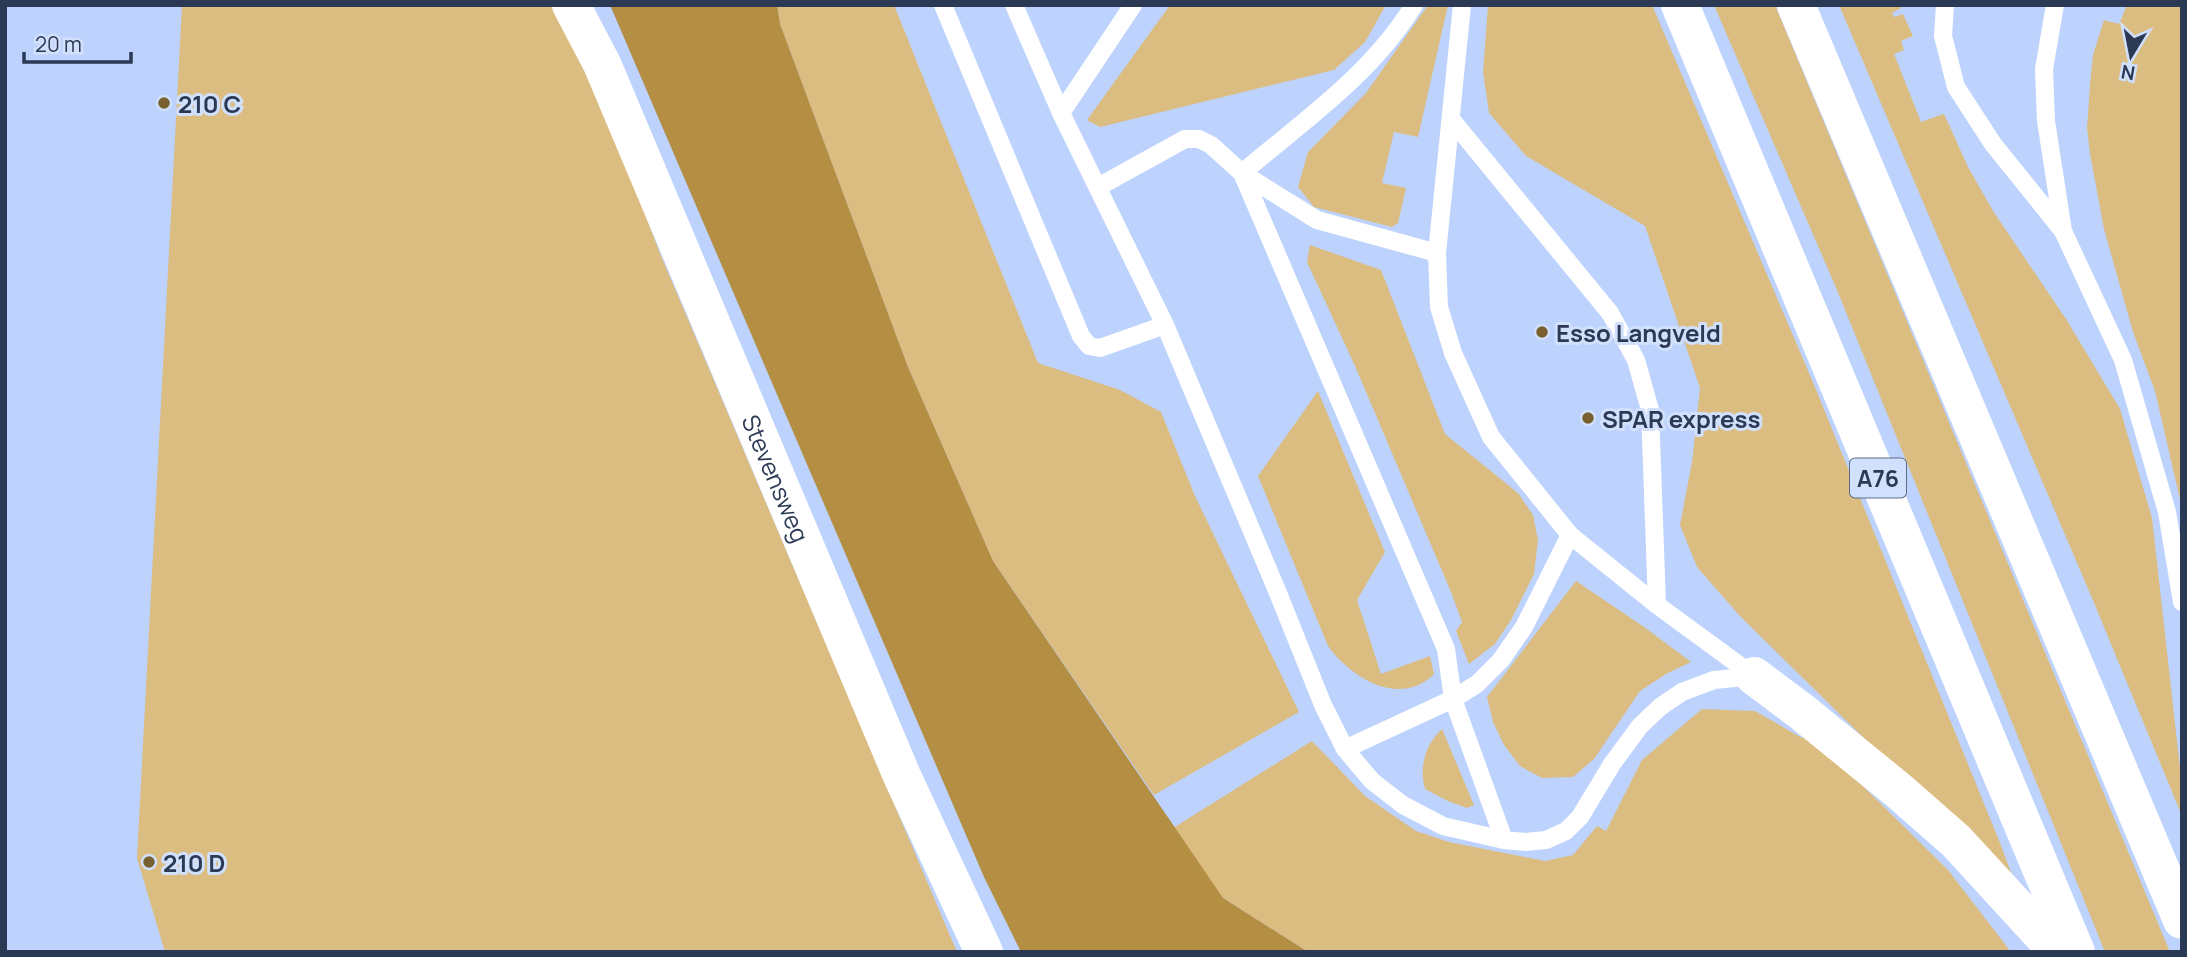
<svg xmlns="http://www.w3.org/2000/svg" width="2187" height="957" font-family="Manrope,sans-serif">
  <style>
    .green { fill: #dbbc81 }
    .forest { fill: #b38e43 }
    .lines { fill: none; stroke-linecap: round; stroke-linejoin: round }
    .lane { stroke: #fff; stroke-width: 18 }
    .secondary { stroke: #fff; stroke-width: 38 }
    .highway { stroke: #fff; stroke-width: 38 }
    .poi-dot { fill: #786030; stroke: #d1e0fc; stroke-width: 2.5 }
    .labels { text-anchor: middle; dominant-baseline: central; stroke-width: 6; stroke-linejoin: round; paint-order: stroke }
    .shield { fill: #d1e0fc; stroke: #5d6b87; stroke-width: 2 }
    .shield-label { font-size: 23px; font-weight: bold; fill: #2b3955 }
    .poi-label { font-size: 24px; font-weight: bold; fill: #2b3955; stroke: #d1e0fc; text-anchor: start }
    .street-label { font-size: 24px; fill: #2b3955; stroke: #d1e0fc }
  </style>
  <rect width="100%" height="100%" fill="#bdd3fd"/>
  <path class="green" d="M 182,5 L 552,5 L 609,121 L 661,256 L 957,952 L 165,952 L 137,858 Z
    M 777,5 L 894,5 L 1038,363 L 1120,390 L 1161,412 L 1195,496 L 1299,712 L 1154,795 L 993,561 L 908,367 L 780,24 Z
    M 1170,5 L 1386,5 L 1365,42 L 1334,70 L 1100,127 L 1087,120 Z
    M 1428,5 L 1448,5 L 1418,137 L 1394,132 L 1382,183 L 1406,188 L 1398,223 L 1392,227 L 1314,207 L 1298,187 L 1308,152 L 1366,93 Z
    M 1488,5 L 1652,5 L 1815,387 L 2000,843 L 2023,905 L 1879,753 L 1739,615 L 1697,567 L 1680,525 L 1692,462 L 1700,388 L 1645,226 L 1526,156 L 1489,113 L 1483,72 Z
    M 1714,5 L 1775,5 L 2170,952 L 2105,952 L 1837,290 Z
    M 1839,5 L 1900,5 L 1901,8 L 1892,13 L 1894,17 L 1903,14 L 1913,36 L 1901,41 L 1904,50 L 1894,54 L 1921,122 L 1943,114 L 1945,116 L 1968,167 L 1993,211 L 2066,319 L 2120,409 L 2152,518 L 2182,786 L 2182,816 L 2092,598 Z
    M 2127,5 L 2182,5 L 2182,508 L 2155,391 L 2133,332 L 2104,229 L 2090,154 L 2087,128 L 2090,85 L 2093,55 L 2104,20 L 2119,24 Z
    M 1310,245 L 1381,270 L 1445,434 L 1518,493 L 1533,515 L 1538,540 L 1534,574 L 1511,620 L 1495,644 L 1469,664 L 1456,631 L 1462,622 L 1451,592 L 1355,366 L 1307,262 Z
    M 1318,391 L 1385,552 L 1357,600 L 1381,674 L 1430,656 L 1434,674 C 1400,708 1351,678 1328,646 L 1258,476 Z
    M 1576,581 L 1644,627 L 1691,662 L 1666,674 L 1640,691 L 1594,759 L 1573,777 L 1542,778 L 1520,766 L 1504,745 L 1493,722 L 1487,697 Z
    M 1702,709 L 1755,711 L 1802,738 L 1809,733 L 1948,870 L 2011,952 L 1308,952 L 1223,898 L 1162,835 L 1312,741 L 1365,796 L 1416,831 L 1449,842 L 1545,861 L 1573,855 L 1597,826 L 1606,831 L 1642,760 Z
    M 1442,729 L 1474,805 L 1467,808 L 1448,801 L 1425,789 C 1419,767 1425,745 1442,729 Z"/>
  <path class="forest" d="M 610,5 L 777,5 L 780,24 L 908,367 L 993,561 L 1223,898 L 1308,952 L 1021,952 L 984,877 Z"/>
  <g class="lines">
    <path class="lane" d="M 943,5 L 1081,336 L 1089,346 L 1100,348 L 1165,325
      M 1014,5 L 1061,113 L 1165,325 L 1278,593 L 1323,705 L 1345,749 L 1372,781 L 1403,805 L 1443,826 L 1504,840 L 1526,842 L 1546,840 L 1566,831 L 1580,817 L 1612,764 L 1640,726 L 1660,707 L 1682,692 L 1714,680 L 1754,676
      M 1462,5 L 1437,253 L 1439,307 L 1453,353 L 1491,437 L 1570,535 L 1657,605 L 1754,676
      M 1945,5 L 1943,36 L 1956,87 L 1993,144 L 2063,231
      M 2055,5 L 2044,69 L 2046,121 L 2063,231 L 2123,360 L 2167,512 L 2182,602
      M 1061,113 L 1133,5
      M 1451,119 L 1610,313 L 1636,360 L 1650,410 L 1657,605
      M 1242,173 L 1446,649 L 1453,699 L 1504,840
      M 1242,173 C 1302,122 1372,74 1414,5
      M 1098,187 L 1185,139 L 1199,139 L 1211,145 L 1242,173 L 1317,220 L 1437,253
      M 1345,749 L 1453,699 L 1477,684 L 1501,660 L 1524,627 L 1570,535"/>
    <path class="secondary" id="s1" d="M 571,5 L 602,64 L 902,776 L 984,952"/>
    <path class="highway" d="M 1680,5 L 2076,952
      M 1796,5 L 2182,920
      M 1754,676 L 1802,712 L 1899,791 L 1956,841 L 2058,952"/>
  </g>
  <g class="poi-dot">
    <circle cx="164" cy="103" r="7"/>
    <circle cx="1542" cy="332" r="7"/>
    <circle cx="1588" cy="418" r="7"/>
    <circle cx="149" cy="862" r="7"/>
  </g>
  <g class="labels">
    <rect class="shield" x="1850" y="458.5" width="56" height="39" rx="5"/>
    <g class="shield-label">
      <text x="1878" y="478">A76</text>
    </g>
    <g class="poi-label">
      <text x="178" y="103">210 C</text>
      <text x="1556" y="332">Esso Langveld</text>
      <text x="1602" y="418">SPAR express</text>
      <text x="163" y="862">210 D</text>
    </g>
    <g class="street-label">
      <text stroke="none"><textPath href="#s1" startOffset="516">Stevensweg</textPath></text>
    </g>
  </g>
  <rect width="2187" height="957" fill="none" stroke="#2b3955" stroke-width="14"/>
  <g transform="translate(2131 56) rotate(190)" stroke="#d1e0fc" stroke-width="5" paint-order="stroke">
  <path d="M0-5L12 26L0 18L-12 26Z" fill="#2b3955"/>
  <text y="-10" font-size="19" font-weight="bold" text-anchor="middle" fill="#2b3955">N</text>
  </g>
  <path d="M24 52v10h107v-10" fill="none" stroke="#2b3955" stroke-width="3.5"/>
  <text x="35" y="52" font-size="21" fill="#2b3955" stroke="#d1e0fc" stroke-width="5" paint-order="stroke">20 m</text>
</svg>
